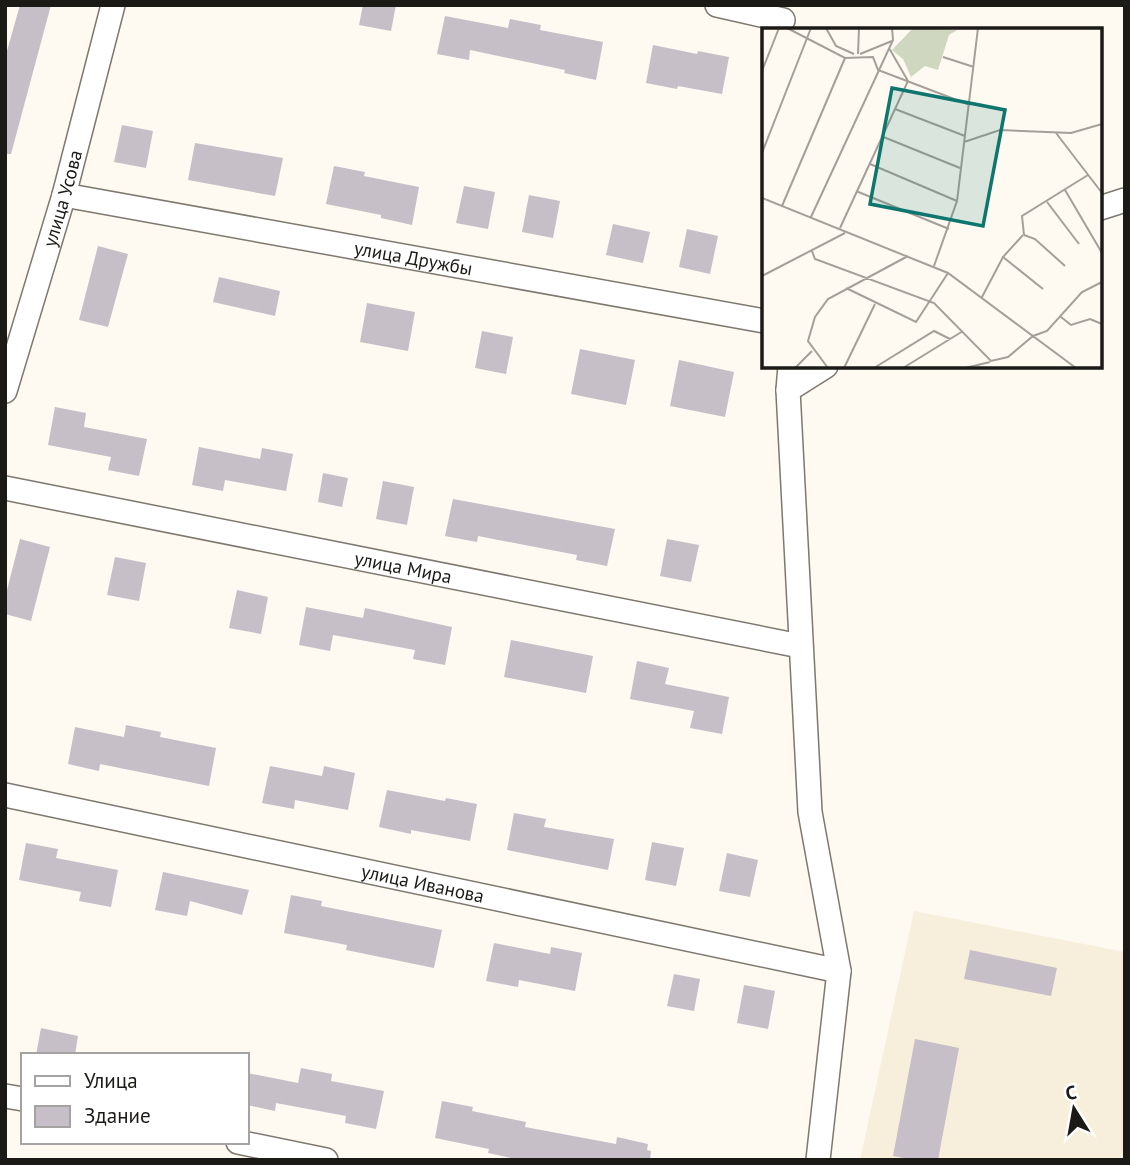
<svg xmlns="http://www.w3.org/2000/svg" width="1130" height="1165" font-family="'PT Sans',sans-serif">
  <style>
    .built { fill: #f8eedc }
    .building { fill: #c6bfc8 }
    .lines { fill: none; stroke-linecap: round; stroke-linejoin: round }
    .minor-casing { stroke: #7e786f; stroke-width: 26 }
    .minor { stroke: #fff; stroke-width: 23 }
    .labels { text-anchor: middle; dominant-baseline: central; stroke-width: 5; stroke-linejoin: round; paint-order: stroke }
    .street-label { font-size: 19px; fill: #1c1a16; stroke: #fff }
    .inset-road { fill: none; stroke: #a4a099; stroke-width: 2 }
    .view { fill: #0f766e; fill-opacity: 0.15; stroke: #0f766e; stroke-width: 3.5 }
    .inset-edge { fill: none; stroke: #1c1a16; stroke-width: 3.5 }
  </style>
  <rect width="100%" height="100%" fill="#fef9f1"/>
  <path class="built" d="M 914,911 L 1125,952 L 1125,1160 L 860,1160 Z"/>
  <path class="building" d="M 20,5 L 51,5 L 11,154 L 5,154 L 5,58 Z
    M 363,5 L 396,5 L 391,31 L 359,25 Z
    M 445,16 L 508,28 L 510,19 L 541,25 L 540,30 L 603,42 L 596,80 L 564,73 L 565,70 L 470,50 L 469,60 L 437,54 Z
    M 653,45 L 697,54 L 698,51 L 729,57 L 722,94 L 678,86 L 677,89 L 646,83 Z
    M 122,125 L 153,131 L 146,168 L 114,162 Z
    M 195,143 L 283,158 L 275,196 L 188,180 Z
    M 334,166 L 365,172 L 364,176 L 419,187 L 412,225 L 381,218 L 381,215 L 326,204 Z
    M 464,186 L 495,192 L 488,229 L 456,223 Z
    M 529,195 L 560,201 L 553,238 L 522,232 Z
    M 613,224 L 650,232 L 643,263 L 606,255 Z
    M 687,229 L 718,236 L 710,274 L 679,267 Z
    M 98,246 L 128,254 L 108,327 L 79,320 Z
    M 219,277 L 280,291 L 275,316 L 213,302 Z
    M 367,303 L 415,312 L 408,351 L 360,342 Z
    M 482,331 L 513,337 L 506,374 L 475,368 Z
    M 580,349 L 635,360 L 626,405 L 571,394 Z
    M 679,360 L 734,372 L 725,417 L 670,406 Z
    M 55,407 L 86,413 L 84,427 L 147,439 L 139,476 L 108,470 L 111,457 L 48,445 Z
    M 199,447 L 260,459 L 262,448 L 293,454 L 286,491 L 225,480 L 223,491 L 192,485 Z
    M 323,473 L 348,478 L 342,507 L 318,502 Z
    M 383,481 L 414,487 L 407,525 L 376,519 Z
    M 453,499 L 615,529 L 607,566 L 576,560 L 577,555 L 478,536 L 477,542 L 445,536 Z
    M 20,539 L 50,547 L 31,621 L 5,614 L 5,598 Z
    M 667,539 L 699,545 L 691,582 L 660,576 Z
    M 115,557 L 146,563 L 139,601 L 107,595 Z
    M 237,590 L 268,597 L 261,634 L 229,628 Z
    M 306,607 L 363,618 L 365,608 L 452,627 L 445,665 L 413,659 L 415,650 L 333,635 L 330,651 L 299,645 Z
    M 511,640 L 593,656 L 586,693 L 504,677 Z
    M 637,661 L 669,668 L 665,684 L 729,697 L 722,734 L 690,728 L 694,711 L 630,699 Z
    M 126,725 L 161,732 L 160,737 L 216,748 L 209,786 L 100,764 L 99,771 L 68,764 L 75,727 L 124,737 Z
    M 270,766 L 322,776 L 324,766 L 355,773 L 348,810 L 295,800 L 294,809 L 262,803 Z
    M 387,790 L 445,801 L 446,798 L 477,804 L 470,841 L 411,830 L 411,834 L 379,827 Z
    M 514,813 L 546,819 L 544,827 L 614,839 L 608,870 L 507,850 Z
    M 652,842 L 684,848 L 676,886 L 645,880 Z
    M 26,843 L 58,849 L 56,858 L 118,870 L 111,907 L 79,901 L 81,892 L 19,880 Z
    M 727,853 L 758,860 L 750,897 L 719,891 Z
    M 163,872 L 249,890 L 242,915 L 190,901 L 187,916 L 155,910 Z
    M 291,895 L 322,901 L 321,906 L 442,930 L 434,968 L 346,950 L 347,945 L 284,933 Z
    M 494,943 L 550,954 L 551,947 L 582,953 L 575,991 L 519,980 L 518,987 L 486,981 Z
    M 970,950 L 1057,968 L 1051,996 L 964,979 Z
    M 674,974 L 700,979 L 694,1011 L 667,1006 Z
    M 744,985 L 775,991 L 768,1029 L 737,1023 Z
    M 41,1028 L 78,1036 L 75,1055 L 36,1055 Z
    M 915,1039 L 959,1048 L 938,1160 L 916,1160 L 893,1156 Z
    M 301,1068 L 332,1074 L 331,1081 L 384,1091 L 376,1129 L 345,1123 L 346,1116 L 276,1103 L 275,1111 L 247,1105 L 247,1073 L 298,1083 Z
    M 442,1101 L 473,1107 L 472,1111 L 526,1122 L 525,1127 L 616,1144 L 617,1137 L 648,1144 L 647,1150 L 651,1151 L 650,1160 L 521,1160 L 488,1153 L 489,1149 L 435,1138 Z"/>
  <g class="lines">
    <g class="minor-casing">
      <g id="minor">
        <path d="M 717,5 L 783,20"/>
        <path id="s1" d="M 64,195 L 764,321"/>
        <path d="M 1100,208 L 1125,200"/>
        <path d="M 790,366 L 788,390 L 810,812 L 839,971 L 818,1160"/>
        <path d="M 788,390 L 826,366"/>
        <path id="s2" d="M 5,391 L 64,195 L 113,5"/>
        <path id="s3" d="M 5,488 L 800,646"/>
        <path id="s4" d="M 5,795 L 839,971"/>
        <path d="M 5,1096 L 23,1099"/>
        <path d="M 238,1142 L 326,1160"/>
      </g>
    </g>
    <use href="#minor" class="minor"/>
  </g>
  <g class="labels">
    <g class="street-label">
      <text stroke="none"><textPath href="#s2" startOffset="201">улица Усова</textPath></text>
      <text stroke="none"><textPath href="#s1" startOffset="355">улица Дружбы</textPath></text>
      <text stroke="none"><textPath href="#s3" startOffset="406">улица Мира</textPath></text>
      <text stroke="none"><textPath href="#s4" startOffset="427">улица Иванова</textPath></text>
    </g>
  </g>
  <g transform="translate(762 28)">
    <rect width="340" height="340" fill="#fef9f1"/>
    <path d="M 151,0 L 195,2 L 187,7 L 176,42 L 163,38 L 149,49 L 141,31 L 130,22 Z" fill="#cfd7c1"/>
    <path class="inset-road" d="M 25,0 L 83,30 L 111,29 L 116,42 L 208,77M 64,0 L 74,18 L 92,26M 96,26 L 97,0M 98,26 L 130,13M 181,29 L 212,39M 0,43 L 17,0M 133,81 L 203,108M 294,105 L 340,165M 119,108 L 198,140M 202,114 L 238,102 L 309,105 L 340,96M 0,125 L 49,0M 108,136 L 195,173M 303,162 L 340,225M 94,163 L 187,201M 0,170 L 186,245 L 314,340M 285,174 L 317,216M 20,178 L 83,30M 49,189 L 131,12 L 130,0M 78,200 L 146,53 L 127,20M 262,207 L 260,188 L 326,147M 262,207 L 273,211 L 303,238M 50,223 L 53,231 L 172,275 L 229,333 L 246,329 L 271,308 L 285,303 L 320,264 L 340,254M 241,229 L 281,261M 172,238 L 195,173 L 216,0M 0,248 L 83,205M 84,260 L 154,294 L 186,245M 220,269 L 241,229 L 261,207M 299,289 L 309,297 L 328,291 L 340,296M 33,340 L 50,323M 66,340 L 46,313 L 53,289 L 66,271 L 146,228M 82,340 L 113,276M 112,340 L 172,303 L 188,311M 141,340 L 201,303M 203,340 L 228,334"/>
    <path class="view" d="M 130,60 L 243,82 L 221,198 L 108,176 Z"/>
    <rect width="340" height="340" class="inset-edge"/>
  </g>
  <rect width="1130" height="1165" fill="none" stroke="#1c1a16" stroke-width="14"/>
  <rect x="21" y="1053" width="228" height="91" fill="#ffffff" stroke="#a4a3a2" stroke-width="2"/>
  <rect x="35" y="1076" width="35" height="10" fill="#ffffff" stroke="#a4a3a2" stroke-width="2"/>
  <text x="84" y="1088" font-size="21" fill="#1c1a16">Улица</text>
  <rect x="35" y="1106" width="35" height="21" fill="#c6bfc8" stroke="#a4a3a2" stroke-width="2"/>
  <text x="84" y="1123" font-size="21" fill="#1c1a16">Здание</text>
  <g transform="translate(1074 1109) rotate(349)" stroke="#ffffff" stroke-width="5" paint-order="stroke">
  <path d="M0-5L12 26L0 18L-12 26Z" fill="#1c1a16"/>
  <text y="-10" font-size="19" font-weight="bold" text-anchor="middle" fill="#1c1a16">С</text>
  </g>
</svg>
